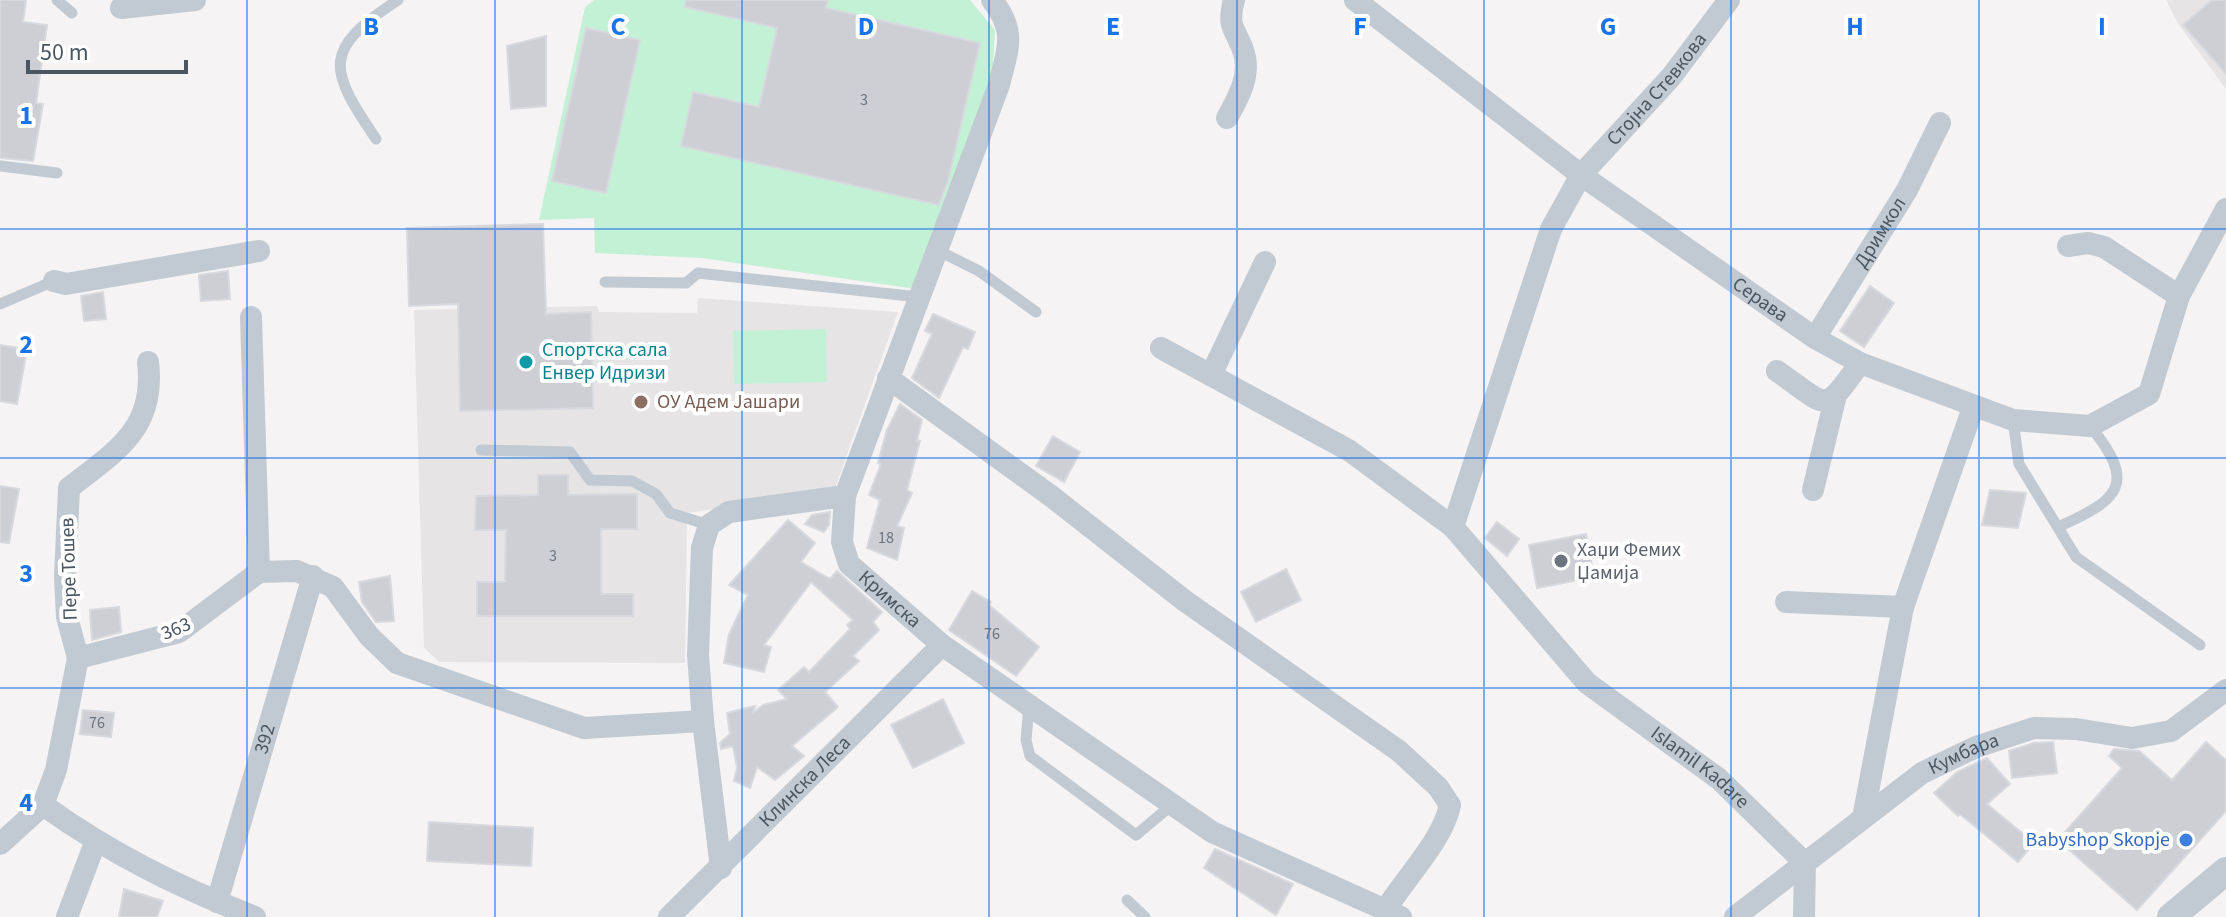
<svg xmlns="http://www.w3.org/2000/svg" width="2226" height="917" font-family="'Source Sans 3',sans-serif">
  <style>
    .education { fill: #e6e4e5 }
    .green { fill: #c3f1d5 }
    .building { fill: #cdcfd5; stroke: #d7d9de; stroke-width: 2 }
    .lines { fill: none; stroke-linecap: round; stroke-linejoin: round }
    .service { stroke: #c1cad2; stroke-width: 11 }
    .minor { stroke: #c1cad2; stroke-width: 22 }
    .tertiary { stroke: #c1cad2; stroke-width: 28 }
    .grid { fill: none; stroke: #1a73e8; stroke-width: 2; stroke-opacity: 0.55 }
    .culture-dot { fill: #0f9aa8; stroke: #fff; stroke-width: 3 }
    .education-dot { fill: #8d6e63; stroke: #fff; stroke-width: 3 }
    .worship-dot { fill: #6b7280; stroke: #fff; stroke-width: 3 }
    .shop-dot { fill: #3f7fe0; stroke: #fff; stroke-width: 3 }
    .labels { text-anchor: middle; dominant-baseline: central; stroke-width: 8; stroke-linejoin: round; paint-order: stroke }
    .number-label { font-size: 16px; fill: #6b747e }
    .street-label { font-size: 20px; fill: #4a5661; stroke: #fff }
    .culture-label { font-size: 20px; fill: #0d838f; stroke: #fff; text-anchor: start }
    .education-label { font-size: 20px; fill: #785e54; stroke: #fff; text-anchor: start }
    .worship-label { font-size: 20px; fill: #5b616d; stroke: #fff; text-anchor: start }
    .shop-label { font-size: 20px; fill: #366cbe; stroke: #fff; text-anchor: end }
    .grid-label { font-size: 26px; text-anchor: middle; font-weight: bold; fill: #1a73e8; stroke: #fff; stroke-width: 8; stroke-linejoin: round; paint-order: stroke }
  </style>
  <rect width="100%" height="100%" fill="#f5f3f3"/>
  <path class="education" d="M 2166,0 L 2226,0 L 2226,89 L 2179,25 Z
    M 698,298 L 898,312 L 834,491 L 687,513 L 685,663 L 439,662 L 424,647 L 414,310 L 597,306 L 599,312 L 697,313 Z"/>
  <path class="green" d="M 594,0 L 970,0 L 995,30 L 992,82 L 916,289 L 702,258 L 595,253 L 594,218 L 539,220 L 585,7 Z
    M 826,329 L 827,382 L 734,384 L 733,331 Z"/>
  <path class="building" d="M 0,0 L 26,0 L 23,22 L 47,25 L 36,103 L 43,104 L 33,161 L 0,158 Z
    M 686,0 L 828,0 L 826,8 L 980,43 L 948,181 L 939,205 L 681,146 L 693,92 L 759,107 L 777,28 L 685,7 Z
    M 2212,0 L 2226,0 L 2226,74 L 2183,25 Z
    M 586,28 L 640,40 L 606,193 L 552,181 Z
    M 546,36 L 546,106 L 511,109 L 507,46 Z
    M 543,224 L 546,314 L 591,312 L 593,408 L 460,411 L 458,304 L 409,306 L 407,228 Z
    M 228,271 L 230,299 L 201,301 L 199,275 Z
    M 1870,286 L 1894,303 L 1864,347 L 1840,331 Z
    M 103,292 L 106,319 L 84,321 L 81,296 Z
    M 933,314 L 975,332 L 968,349 L 963,347 L 939,398 L 912,378 L 932,334 L 925,331 Z
    M 0,345 L 27,349 L 17,404 L 0,401 Z
    M 900,404 L 922,420 L 917,440 L 920,441 L 907,490 L 912,493 L 897,526 L 904,528 L 897,560 L 867,548 L 880,500 L 869,495 L 881,464 L 878,463 L 887,430 Z
    M 1053,436 L 1080,452 L 1064,482 L 1036,466 Z
    M 538,475 L 568,475 L 568,495 L 637,494 L 637,529 L 601,529 L 601,594 L 633,594 L 633,616 L 477,616 L 477,582 L 505,582 L 506,530 L 475,530 L 476,496 L 538,495 Z
    M 0,486 L 19,489 L 9,543 L 0,542 Z
    M 1990,490 L 2026,493 L 2018,528 L 1982,525 Z
    M 830,512 L 829,525 L 824,532 L 805,524 L 812,515 Z
    M 788,520 L 815,543 L 801,562 L 830,579 L 837,571 L 882,612 L 873,622 L 879,630 L 853,656 L 859,661 L 825,692 L 838,707 L 792,746 L 804,756 L 775,780 L 757,767 L 750,788 L 734,781 L 737,768 L 733,746 L 721,749 L 720,743 L 730,734 L 727,713 L 755,706 L 753,713 L 763,705 L 787,699 L 778,690 L 804,667 L 809,672 L 850,629 L 847,625 L 853,620 L 811,582 L 764,645 L 771,647 L 764,672 L 724,663 L 729,634 L 748,595 L 729,585 Z
    M 1497,522 L 1519,539 L 1507,556 L 1485,538 Z
    M 1586,534 L 1594,577 L 1537,588 L 1529,545 Z
    M 1286,569 L 1301,600 L 1256,622 L 1241,592 Z
    M 390,576 L 394,621 L 376,622 L 362,602 L 359,582 Z
    M 972,591 L 991,602 L 989,605 L 1039,647 L 1016,676 L 949,630 Z
    M 119,607 L 121,632 L 92,640 L 90,610 Z
    M 943,699 L 964,743 L 913,768 L 891,725 Z
    M 83,710 L 114,713 L 111,737 L 80,734 Z
    M 2053,742 L 2057,773 L 2012,778 L 2009,751 L 2034,743 Z
    M 2206,742 L 2226,760 L 2226,811 L 2137,910 L 2058,840 L 2122,768 L 2109,756 L 2114,749 L 2139,751 L 2172,780 Z
    M 1987,758 L 2010,784 L 1987,804 L 2034,843 L 2018,862 L 1960,814 L 1958,816 L 1934,793 L 1957,772 Z
    M 429,822 L 533,828 L 531,866 L 427,861 Z
    M 1215,849 L 1293,884 L 1276,915 L 1204,868 Z
    M 124,889 L 163,901 L 157,917 L 119,917 Z"/>
  <g class="lines">
    <path class="service" d="M 57,0 L 72,13
      M 376,139 C 328,68 322,50 398,0
      M 1,166 L 57,173
      M 937,250 L 979,271 L 1036,312
      M 605,282 L 686,283 L 698,273 L 919,297
      M 0,304 L 54,281
      M 2013,420 L 2019,464 L 2076,557 L 2200,645
      M 481,450 L 570,452 L 590,480 L 632,481 L 656,494 L 670,513 L 709,525
      M 2058,527 C 2119,500 2138,484 2090,426
      M 1029,706 L 1026,740 L 1030,756 L 1136,835 L 1173,804
      M 1127,900 L 1145,917"/>
    <g class="minor">
      <path id="s1" d="M 992,0 C 1017,32 1008,48 999,85 L 845,496 L 842,542 L 849,564 L 942,645 L 1212,832 L 1401,917"/>
      <path id="s2" d="M 1355,0 L 1581,175 L 1815,338 L 1860,363 L 2013,420 L 2090,426 L 2149,394 L 2179,296 L 2226,209"/>
      <path d="M 121,8 L 195,0"/>
      <path d="M 1227,118 C 1238,98 1251,76 1244,53 C 1237,29 1226,30 1234,0"/>
      <path d="M 2068,246 L 2088,243 L 2104,247 L 2179,296"/>
      <path d="M 54,281 L 66,284 L 259,251"/>
      <path d="M 251,317 L 259,572 L 297,571 L 333,587 L 369,636 L 397,663 L 584,728 L 703,721 L 698,655 L 702,548 L 709,525 L 729,512 L 845,496"/>
      <path id="s3" d="M 1815,338 L 1907,190 L 1940,123"/>
      <path id="s4" d="M 1161,348 L 1350,451 L 1453,527 L 1587,683 L 1719,779 L 1805,863"/>
      <path d="M 1777,371 C 1828,406 1822,417 1860,363"/>
      <path d="M 1211,375 L 1265,262"/>
      <path d="M 888,378 L 1051,496 L 1185,601 L 1399,751 L 1438,787 L 1450,805 C 1443,840 1406,877 1386,909"/>
      <path d="M 1813,490 L 1835,399"/>
      <path id="s5" d="M 1453,527 L 1551,229 L 1581,175 L 1671,77 L 1729,0"/>
      <path d="M 1786,602 L 1903,607"/>
      <path d="M 78,658 L 179,632 L 259,572"/>
      <path d="M 703,721 L 721,868"/>
      <path d="M 43,805 C 110,853 178,887 255,917"/>
      <path d="M 1863,818 L 1903,607 L 1973,408"/>
      <path d="M 0,844 L 43,805 L 56,770 L 68,709 L 78,658 L 67,617 L 65,577 L 69,488 C 116,451 156,429 148,362"/>
      <path id="s6" d="M 217,902 L 313,576"/>
      <path d="M 67,917 L 95,843"/>
      <path id="s7" d="M 669,917 L 942,645"/>
      <path id="s8" d="M 1735,917 L 1922,773 L 1976,747 L 2034,728 L 2076,729 L 2132,738 L 2171,731 L 2226,690"/>
      <path d="M 1804,917 L 1805,863"/>
    </g>
    <path class="tertiary" d="M 2171,917 L 2226,871"/>
  </g>
  <path class="grid" d="M 247,0 L 247,917M 495,0 L 495,917M 742,0 L 742,917M 989,0 L 989,917M 1237,0 L 1237,917M 1484,0 L 1484,917M 1731,0 L 1731,917M 1979,0 L 1979,917M 0,229 L 2226,229M 0,458 L 2226,458M 0,688 L 2226,688"/>
  <circle class="culture-dot" cx="526" cy="362" r="8"/>
  <circle class="education-dot" cx="641" cy="402" r="8"/>
  <circle class="worship-dot" cx="1561" cy="561" r="8"/>
  <circle class="shop-dot" cx="2186" cy="840" r="8"/>
  <g class="labels">
    <g class="number-label">
      <text x="864" y="100">3</text>
      <text x="886" y="538">18</text>
      <text x="553" y="556">3</text>
      <text x="992" y="634">76</text>
      <text x="97" y="723">76</text>
    </g>
    <g class="street-label">
      <text stroke="none"><textPath href="#s5" startOffset="490">Стојна Стевкова</textPath></text>
      <text stroke="none"><textPath href="#s3" startOffset="124">Дримкол</textPath></text>
      <text stroke="none"><textPath href="#s2" startOffset="504">Серава</textPath></text>
      <text transform="translate(69 569) rotate(-92)">Пере Тошев</text>
      <text stroke="none"><textPath href="#s1" startOffset="652">Кримска</textPath></text>
      <text transform="translate(176 629) rotate(-23)">363</text>
      <text stroke="none"><textPath href="#s6" startOffset="170">392</textPath></text>
      <text stroke="none"><textPath href="#s8" startOffset="282">Кумбара</textPath></text>
      <text stroke="none"><textPath href="#s4" startOffset="690">Islamil Kadare</textPath></text>
      <text stroke="none"><textPath href="#s7" startOffset="192">Клинска Леса</textPath></text>
    </g>
    <g class="culture-label">
      <text x="542" y="350">Спортска сала<tspan x="542" dy="23">Енвер Идризи</tspan></text>
    </g>
    <g class="education-label">
      <text x="657" y="402">ОУ Адем Јашари</text>
    </g>
    <g class="worship-label">
      <text x="1577" y="550">Хаџи Фемих<tspan x="1577" dy="23">Џамија</tspan></text>
    </g>
    <g class="shop-label">
      <text x="2170" y="840">Babyshop Skopje</text>
    </g>
  </g>
  <g class="grid-label">
    <text x="371" y="35">B</text>
    <text x="618" y="35">C</text>
    <text x="866" y="35">D</text>
    <text x="1113" y="35">E</text>
    <text x="1360" y="35">F</text>
    <text x="1608" y="35">G</text>
    <text x="1855" y="35">H</text>
    <text x="2102" y="35">I</text>
    <text x="26" y="124">1</text>
    <text x="26" y="353">2</text>
    <text x="26" y="582">3</text>
    <text x="26" y="811">4</text>
  </g>
  <path d="M28 60v12h158v-12" fill="none" stroke="#4a5661" stroke-width="4"/>
  <text x="40" y="60" font-size="24" fill="#4a5661" stroke="#ffffff" stroke-width="6" paint-order="stroke">50 m</text>
</svg>
